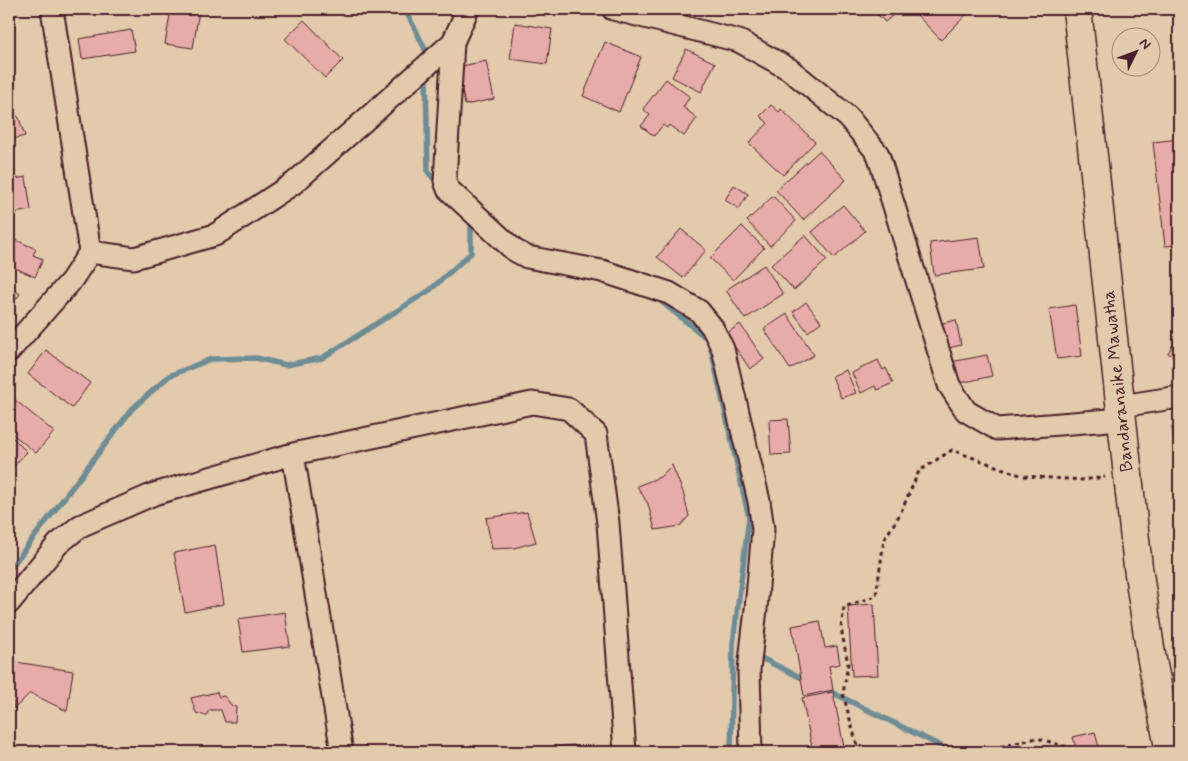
<svg xmlns="http://www.w3.org/2000/svg" width="1188" height="761" font-family="Mynerve,sans-serif">
  <style>
    .lines { fill: none; stroke-linecap: round; stroke-linejoin: round }
    .stream { stroke: #6d8d96; stroke-width: 5.5 }
    .building { fill: #e7acaa; stroke: #4a1f2b }
    .street-casing { stroke: #4a1f2b; stroke-width: 25 }
    .highway-casing { stroke: #4a1f2b; stroke-width: 31 }
    .path { stroke: #4a1f2b; stroke-width: 3; stroke-dasharray: 4 4; stroke-linecap: butt }
    .street { stroke: #e3caab; stroke-width: 21 }
    .highway { stroke: #e3caab; stroke-width: 28 }
    .labels { text-anchor: middle; dominant-baseline: central; stroke-width: 4.5; stroke-linejoin: round; paint-order: stroke }
    .street-label { font-size: 18px; fill: #4a1f2b; stroke: #e3caab }
  </style>
  <rect width="100%" height="100%" fill="#e3caab"/>
  <filter id="ink" filterUnits="userSpaceOnUse"><feTurbulence type="fractalNoise" baseFrequency=".02" numOctaves="2"/><feDisplacementMap in="SourceGraphic" scale="10" xChannelSelector="R" yChannelSelector="G"/><feConvolveMatrix kernelMatrix="1 2 1 2 8 2 1 2 1" color-interpolation-filters="sRGB"/></filter>
  <g filter="url(#ink)">
    <g class="lines">
      <path class="stream" d="M 249,9 L 256,9
        M 405,9 L 426,51 L 426,59
        M 426,74 L 428,172 L 439,185
        M 657,298 L 709,340 L 749,518 L 733,644 L 731,752
        M 9,570 L 132,409 L 169,376 L 211,359 L 256,358 L 286,365 L 322,358 L 430,290 L 471,253 L 471,220
        M 755,655 L 808,681
        M 823,688 L 953,752"/>
    </g>
    <path class="building" d="M 171,9 L 199,11 L 193,48 L 165,44 Z
      M 872,9 L 900,9 L 885,22 Z
      M 913,9 L 972,9 L 941,40 L 912,10 Z
      M 304,20 L 343,60 L 325,78 L 285,39 Z
      M 515,23 L 552,29 L 547,64 L 510,59 Z
      M 131,30 L 135,51 L 82,59 L 79,39 Z
      M 605,42 L 641,57 L 619,112 L 583,96 Z
      M 686,49 L 715,63 L 701,92 L 672,77 Z
      M 486,61 L 494,99 L 465,105 L 457,67 Z
      M 666,79 L 690,97 L 683,107 L 697,118 L 684,136 L 669,125 L 667,128 L 663,125 L 654,136 L 641,126 L 650,115 L 643,109 Z
      M 771,105 L 779,112 L 781,109 L 815,142 L 783,175 L 749,143 L 768,123 L 760,116 Z
      M 9,107 L 19,118 L 25,136 L 9,140 Z
      M 1179,139 L 1179,245 L 1165,246 L 1153,142 Z
      M 819,151 L 846,180 L 803,220 L 776,190 Z
      M 26,177 L 31,210 L 9,214 L 9,180 Z
      M 734,185 L 748,194 L 739,209 L 725,200 Z
      M 773,196 L 796,221 L 770,246 L 747,221 Z
      M 843,205 L 865,231 L 834,258 L 812,232 Z
      M 742,226 L 764,248 L 733,280 L 710,258 Z
      M 681,229 L 706,250 L 683,278 L 657,257 Z
      M 805,235 L 827,260 L 794,290 L 771,265 Z
      M 9,237 L 36,249 L 33,255 L 43,259 L 35,277 L 9,265 Z
      M 979,237 L 984,269 L 934,275 L 930,243 Z
      M 764,265 L 783,294 L 745,319 L 726,290 Z
      M 9,285 L 20,294 L 9,308 Z
      M 806,302 L 821,322 L 808,332 L 793,312 Z
      M 1075,305 L 1082,356 L 1057,359 L 1049,309 Z
      M 787,314 L 814,355 L 790,369 L 764,329 Z
      M 956,320 L 961,345 L 944,349 L 939,324 Z
      M 740,324 L 764,359 L 750,369 L 726,334 Z
      M 1179,335 L 1179,360 L 1168,353 Z
      M 46,350 L 90,383 L 72,408 L 28,374 Z
      M 987,355 L 992,376 L 956,384 L 951,362 Z
      M 878,360 L 883,370 L 886,368 L 893,383 L 877,390 L 875,386 L 861,393 L 852,373 Z
      M 846,370 L 856,393 L 841,398 L 832,376 Z
      M 14,399 L 54,432 L 36,453 L 9,431 L 9,406 Z
      M 1179,405 L 1179,423 L 1178,424 L 1175,406 Z
      M 788,419 L 791,454 L 771,455 L 769,420 Z
      M 1179,426 L 1179,453 L 1176,454 L 1172,427 Z
      M 9,434 L 27,452 L 9,471 Z
      M 672,465 L 683,492 L 689,516 L 680,526 L 655,530 L 648,504 L 637,486 L 660,477 Z
      M 527,512 L 536,542 L 514,548 L 492,549 L 486,518 Z
      M 215,545 L 224,604 L 185,612 L 174,553 Z
      M 874,604 L 878,675 L 852,676 L 848,606 Z
      M 285,612 L 290,646 L 243,652 L 238,619 Z
      M 820,621 L 825,648 L 837,646 L 840,664 L 829,666 L 833,690 L 804,696 L 792,626 Z
      M 9,661 L 73,671 L 67,711 L 30,693 L 14,709 L 9,677 Z
      M 217,692 L 219,697 L 224,696 L 232,706 L 236,707 L 235,722 L 225,722 L 221,710 L 209,710 L 206,716 L 196,713 L 191,698 Z
      M 833,692 L 845,752 L 813,752 L 802,698 Z
      M 1095,732 L 1100,752 L 1077,752 L 1073,737 Z
      M 574,745 L 575,752 L 535,752 L 535,749 Z"/>
    <g class="lines">
      <g class="street-casing">
        <path id="street" d="M 52,9 L 90,252 L 134,258 L 215,235 L 294,183 L 434,59 L 453,42 L 468,9
          M 613,9 L 739,41 L 789,69 L 848,117 L 878,154 L 949,385 L 966,411 L 997,429 L 1122,419
          M 453,42 L 445,181 L 448,189 L 514,250 L 527,257 L 602,271 L 669,293 L 699,311 L 712,327 L 723,349 L 759,501 L 763,529 L 756,609 L 749,670 L 751,752
          M 9,351 L 71,281 L 90,252
          M 1121,406 L 1179,397
          M 293,454 L 342,752
          M 9,603 L 58,544 L 80,526 L 154,494 L 293,454 L 532,403 L 569,409 L 596,434 L 608,523 L 625,752"/>
      </g>
      <g class="highway-casing">
        <path id="highway" d="M 1077,9 L 1138,567 L 1151,655 L 1170,752"/>
      </g>
      <path class="path" d="M 859,752 L 843,694 L 848,664 L 841,628 L 844,607 L 876,596 L 884,540 L 900,514 L 919,471 L 952,450 L 1023,476 L 1082,480 L 1105,477
        M 977,752 L 1037,738 L 1067,747 L 1069,752"/>
      <use href="#street" class="street"/>
      <use href="#highway" class="highway"/>
    </g>
  </g>
  <g class="labels">
    <g class="street-label">
      <text transform="translate(1118 381) rotate(-96)">Bandaranaike Mawatha</text>
    </g>
  </g>
  <rect width="1188" height="761" fill="none" stroke="#e3caab" stroke-width="30"/>
  <rect x="15" y="15" width="1158" height="731" fill="none" stroke="#4a1f2b" stroke-width="2" filter="url(#ink)"/>
  <g transform="translate(1136 52) rotate(48)"><circle r="24" fill="#e3caab" stroke="#a68678"/>
  <path d="M0-4L9 19L0 12L-9 19Z" fill="#4a1f2b"/>
  <text y="-8" font-size="14" font-weight="bold" text-anchor="middle" fill="#4a1f2b">N</text>
  </g>
</svg>
